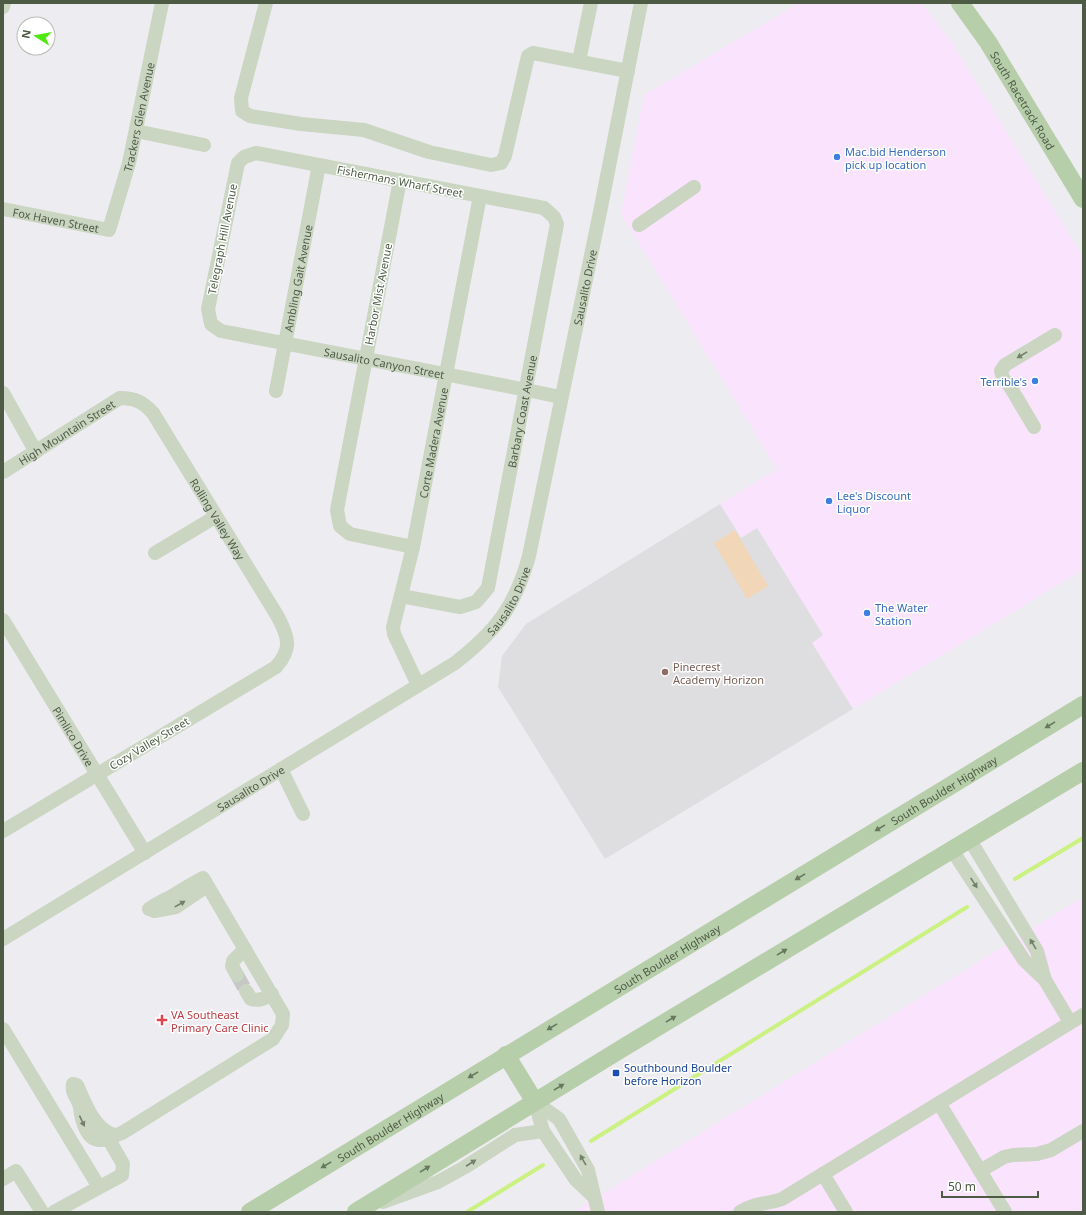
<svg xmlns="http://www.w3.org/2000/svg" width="1086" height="1215" font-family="'Noto Sans',sans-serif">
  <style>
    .commercial { fill: #f9e3fd }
    .education { fill: #dedee1 }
    .green { fill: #f1d6b7 }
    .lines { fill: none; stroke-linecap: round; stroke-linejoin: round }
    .stream { stroke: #caf181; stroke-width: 4 }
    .minor-tunnel { stroke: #c5c8c5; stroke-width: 14; stroke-dasharray: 14 7; stroke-linecap: butt }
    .minor { stroke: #cad5c2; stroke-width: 14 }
    .major { stroke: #b7ceaa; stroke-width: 18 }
    .oneway { fill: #72806a }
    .oneway2 { fill: #68785e }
    .shop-dot { fill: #3f7fe0; stroke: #fff; stroke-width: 1.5 }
    .education-dot { fill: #8d6e63; stroke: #fff; stroke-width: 1.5 }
    .health-dot { fill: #e0444e; stroke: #fff; stroke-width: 1.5 }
    .transit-dot { fill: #1a4fb4; stroke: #fff; stroke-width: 1.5 }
    .labels { text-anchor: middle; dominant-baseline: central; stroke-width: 3; stroke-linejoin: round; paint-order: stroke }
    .street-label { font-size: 11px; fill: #4d5b44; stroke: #fff }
    .shop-label { font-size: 11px; fill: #366cbe; stroke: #fff; text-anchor: start }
    .education-label { font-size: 11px; fill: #785e54; stroke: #fff; text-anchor: start }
    .health-label { font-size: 11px; fill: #be3a42; stroke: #fff; text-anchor: start }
    .transit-label { font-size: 11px; fill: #164399; stroke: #fff; text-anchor: start }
  </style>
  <rect width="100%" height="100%" fill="#edecf0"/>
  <path class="commercial" d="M 799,3 L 921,3 L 951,41 L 1083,257 L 1083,570 L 853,709 L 811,643 L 823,635 L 756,529 L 741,538 L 720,504 L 777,469 L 621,214 L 644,95 Z
    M 1083,897 L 1083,1212 L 573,1212 Z"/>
  <path class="education" d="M 720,504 L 741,538 L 757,528 L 823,635 L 812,643 L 853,709 L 605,859 L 498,687 L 502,656 L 526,624 Z"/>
  <path class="green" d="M 735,530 L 768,586 L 747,599 L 714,543 Z"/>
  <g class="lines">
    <path class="stream" d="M 1015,879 L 1083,838
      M 591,1141 L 967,907
      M 467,1212 L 543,1165"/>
    <path class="minor-tunnel" d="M 237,975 L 246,991"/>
    <g class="minor">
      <path d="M 266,3 L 241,98 L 242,111 L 250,116 L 301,124 L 364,130 L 429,152 L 491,165 L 501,163 L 505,156 L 528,56 L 533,53 L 628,71"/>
      <path d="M 3,7 L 4,3"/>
      <path d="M 579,61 L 591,3"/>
      <path d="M 136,131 L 204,145"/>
      <path d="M 400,180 L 337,510 L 340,526 L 350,534 L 413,547"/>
      <path id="s1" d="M 3,209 L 109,230 L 129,163 L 162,3"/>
      <path d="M 639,225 L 694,187"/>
      <path id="s2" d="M 276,391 L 319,165"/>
      <path d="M 3,393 L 36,452"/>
      <path d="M 1034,427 L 1011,388 L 1003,378 L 1001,371 L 1005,365 L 1055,335"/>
      <path id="s3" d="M 3,472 L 120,398 C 135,398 143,402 153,413 L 278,617 C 289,638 292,649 276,667 L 3,831"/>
      <path d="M 155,553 L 215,517"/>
      <path id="s4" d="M 401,596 L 460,607 L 476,602 L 488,588 L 557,224 L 554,217 L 544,208 L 256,153 L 244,157 L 238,163 L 208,309 L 211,324 L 221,331 L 527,390 L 560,397"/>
      <path id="s5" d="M 3,620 L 145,853"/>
      <path id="s6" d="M 418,685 L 394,634 L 393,627 L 413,547 L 480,196"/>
      <path d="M 281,769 L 303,814"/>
      <path d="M 970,840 L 1037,951 L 1045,980"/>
      <path d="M 952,850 L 1024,960 L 1045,980 L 1070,1022"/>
      <path d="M 150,909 L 154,911 L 176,907 L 207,886"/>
      <path id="s7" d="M 3,939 L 455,663 C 496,631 515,607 529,556 L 601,207 L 641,3"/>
      <path d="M 237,975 L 232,966 L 233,961 L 245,949"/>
      <path d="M 246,991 L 251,999 C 259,1001 264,999 272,994"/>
      <path d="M 3,1029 L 99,1187"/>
      <path d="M 535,1102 L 559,1119 L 588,1170 L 598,1212"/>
      <path d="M 535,1102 L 543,1131 L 576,1180 L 594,1197"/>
      <path d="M 939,1103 L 1005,1212"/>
      <path d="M 114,1135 C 94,1129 85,1103 77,1085 L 73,1084 C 71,1094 78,1098 80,1107 C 81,1118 86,1141 101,1140 C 108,1140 115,1135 122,1133 L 273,1039 L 282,1025 L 283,1014 L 203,878 C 192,884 182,890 172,896 C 163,901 157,903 149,909"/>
      <path d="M 980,1171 L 1004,1157 L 1013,1155 L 1037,1154 L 1051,1150 L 1083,1131"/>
      <path d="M 823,1174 L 846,1212"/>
      <path d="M 3,1179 L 16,1171 L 42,1212"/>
      <path d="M 383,1202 L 438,1182 L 465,1167 L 515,1135 L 543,1131"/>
      <path d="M 54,1212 L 122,1175 L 123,1164 L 108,1138"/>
      <path d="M 740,1212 C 756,1202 765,1205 782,1199 L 1083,1015"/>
    </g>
    <g class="major">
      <path id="s8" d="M 960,3 L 988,42 L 1083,199"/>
      <path d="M 506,1055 L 535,1102"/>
      <path id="s9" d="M 250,1212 L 1083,705"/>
      <path d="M 356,1212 L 626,1046 L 1083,771"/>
    </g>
  </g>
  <defs><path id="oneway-solid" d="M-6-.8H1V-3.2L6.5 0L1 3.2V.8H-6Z"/></defs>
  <g class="oneway">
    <use href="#oneway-solid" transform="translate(1022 355) rotate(149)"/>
    <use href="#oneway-solid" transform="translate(974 883) rotate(57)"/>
    <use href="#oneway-solid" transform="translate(180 904) rotate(-29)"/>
    <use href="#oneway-solid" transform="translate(1033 944) rotate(-121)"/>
    <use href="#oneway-solid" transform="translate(82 1121) rotate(65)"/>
    <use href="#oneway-solid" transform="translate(583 1160) rotate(-120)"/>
    <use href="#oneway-solid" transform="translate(471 1163) rotate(-33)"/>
  </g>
  <g class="oneway2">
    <use href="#oneway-solid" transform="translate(1050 725) rotate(149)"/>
    <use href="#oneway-solid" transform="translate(880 828) rotate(149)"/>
    <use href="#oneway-solid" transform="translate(800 877) rotate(149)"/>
    <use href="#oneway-solid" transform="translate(782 952) rotate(-31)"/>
    <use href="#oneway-solid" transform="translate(671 1019) rotate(-31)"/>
    <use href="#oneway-solid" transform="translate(552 1027) rotate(149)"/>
    <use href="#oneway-solid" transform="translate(473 1075) rotate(149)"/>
    <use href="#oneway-solid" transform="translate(559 1087) rotate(-31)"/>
    <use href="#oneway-solid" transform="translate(326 1165) rotate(149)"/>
    <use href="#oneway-solid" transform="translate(425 1169) rotate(-32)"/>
  </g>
  <g class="shop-dot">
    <circle cx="837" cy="157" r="4"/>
    <circle cx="1035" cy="381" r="4"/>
    <circle cx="829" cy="501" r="4"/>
    <circle cx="867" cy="613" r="4"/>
  </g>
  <circle class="education-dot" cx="665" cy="672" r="4"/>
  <path class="health-dot" d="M160 1014h4v4h4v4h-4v4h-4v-4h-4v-4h4z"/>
  <rect class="transit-dot" x="612" y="1069" width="8" height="8" rx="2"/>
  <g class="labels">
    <g class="street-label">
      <text stroke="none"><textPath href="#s8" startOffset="116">South Racetrack Road</textPath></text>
      <text stroke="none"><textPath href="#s1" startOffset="225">Trackers Glen Avenue</textPath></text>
      <text transform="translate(400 181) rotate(11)">Fishermans Wharf Street</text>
      <text stroke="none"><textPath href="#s1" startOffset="54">Fox Haven Street</textPath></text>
      <text transform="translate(222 239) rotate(-79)">Telegraph Hill Avenue</text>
      <text stroke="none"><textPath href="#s2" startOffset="115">Ambling Gait Avenue</textPath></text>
      <text stroke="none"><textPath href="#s7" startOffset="937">Sausalito Drive</textPath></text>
      <text transform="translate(378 294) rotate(-79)">Harbor Mist Avenue</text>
      <text stroke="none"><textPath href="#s4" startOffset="1144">Sausalito Canyon Street</textPath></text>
      <text stroke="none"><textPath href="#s4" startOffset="275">Barbary Coast Avenue</textPath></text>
      <text stroke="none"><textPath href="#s3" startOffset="75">High Mountain Street</textPath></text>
      <text stroke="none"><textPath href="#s6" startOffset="252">Corte Madera Avenue</textPath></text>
      <text stroke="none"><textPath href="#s3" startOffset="300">Rolling Valley Way</textPath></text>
      <text stroke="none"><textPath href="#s7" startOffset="613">Sausalito Drive</textPath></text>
      <text stroke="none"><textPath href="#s5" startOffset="136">Pimlico Drive</textPath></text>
      <text transform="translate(149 743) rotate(-31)">Cozy Valley Street</text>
      <text stroke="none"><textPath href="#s7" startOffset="290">Sausalito Drive</textPath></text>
      <text stroke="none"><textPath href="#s9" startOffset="812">South Boulder Highway</textPath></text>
      <text stroke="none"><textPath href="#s9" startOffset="488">South Boulder Highway</textPath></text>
      <text stroke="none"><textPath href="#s9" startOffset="164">South Boulder Highway</textPath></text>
    </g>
    <g class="shop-label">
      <text x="845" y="151">Mac.bid Henderson<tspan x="845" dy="13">pick up location</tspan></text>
      <text x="1027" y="381" text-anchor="end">Terrible's</text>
      <text x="837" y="495">Lee's Discount<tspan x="837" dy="13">Liquor</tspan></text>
      <text x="875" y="607">The Water<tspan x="875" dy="13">Station</tspan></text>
    </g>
    <g class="education-label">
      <text x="673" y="666">Pinecrest<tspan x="673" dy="13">Academy Horizon</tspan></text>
    </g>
    <g class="health-label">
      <text x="171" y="1014">VA Southeast<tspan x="171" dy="13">Primary Care Clinic</tspan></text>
    </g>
    <g class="transit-label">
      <text x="624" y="1067">Southbound Boulder<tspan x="624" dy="13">before Horizon</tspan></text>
    </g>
  </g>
  <rect width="1086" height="1215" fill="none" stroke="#4d5b44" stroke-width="8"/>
  <g transform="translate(36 36) rotate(281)"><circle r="19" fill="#ffffff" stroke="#b8bdb4"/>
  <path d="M0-3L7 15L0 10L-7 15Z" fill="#4de90e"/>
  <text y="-6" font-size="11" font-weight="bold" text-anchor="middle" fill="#4d5b44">N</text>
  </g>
  <path d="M942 1191v6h96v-6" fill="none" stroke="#4d5b44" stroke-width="2"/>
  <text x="948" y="1191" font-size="12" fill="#4d5b44" stroke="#ffffff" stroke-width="3" paint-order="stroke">50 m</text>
</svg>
